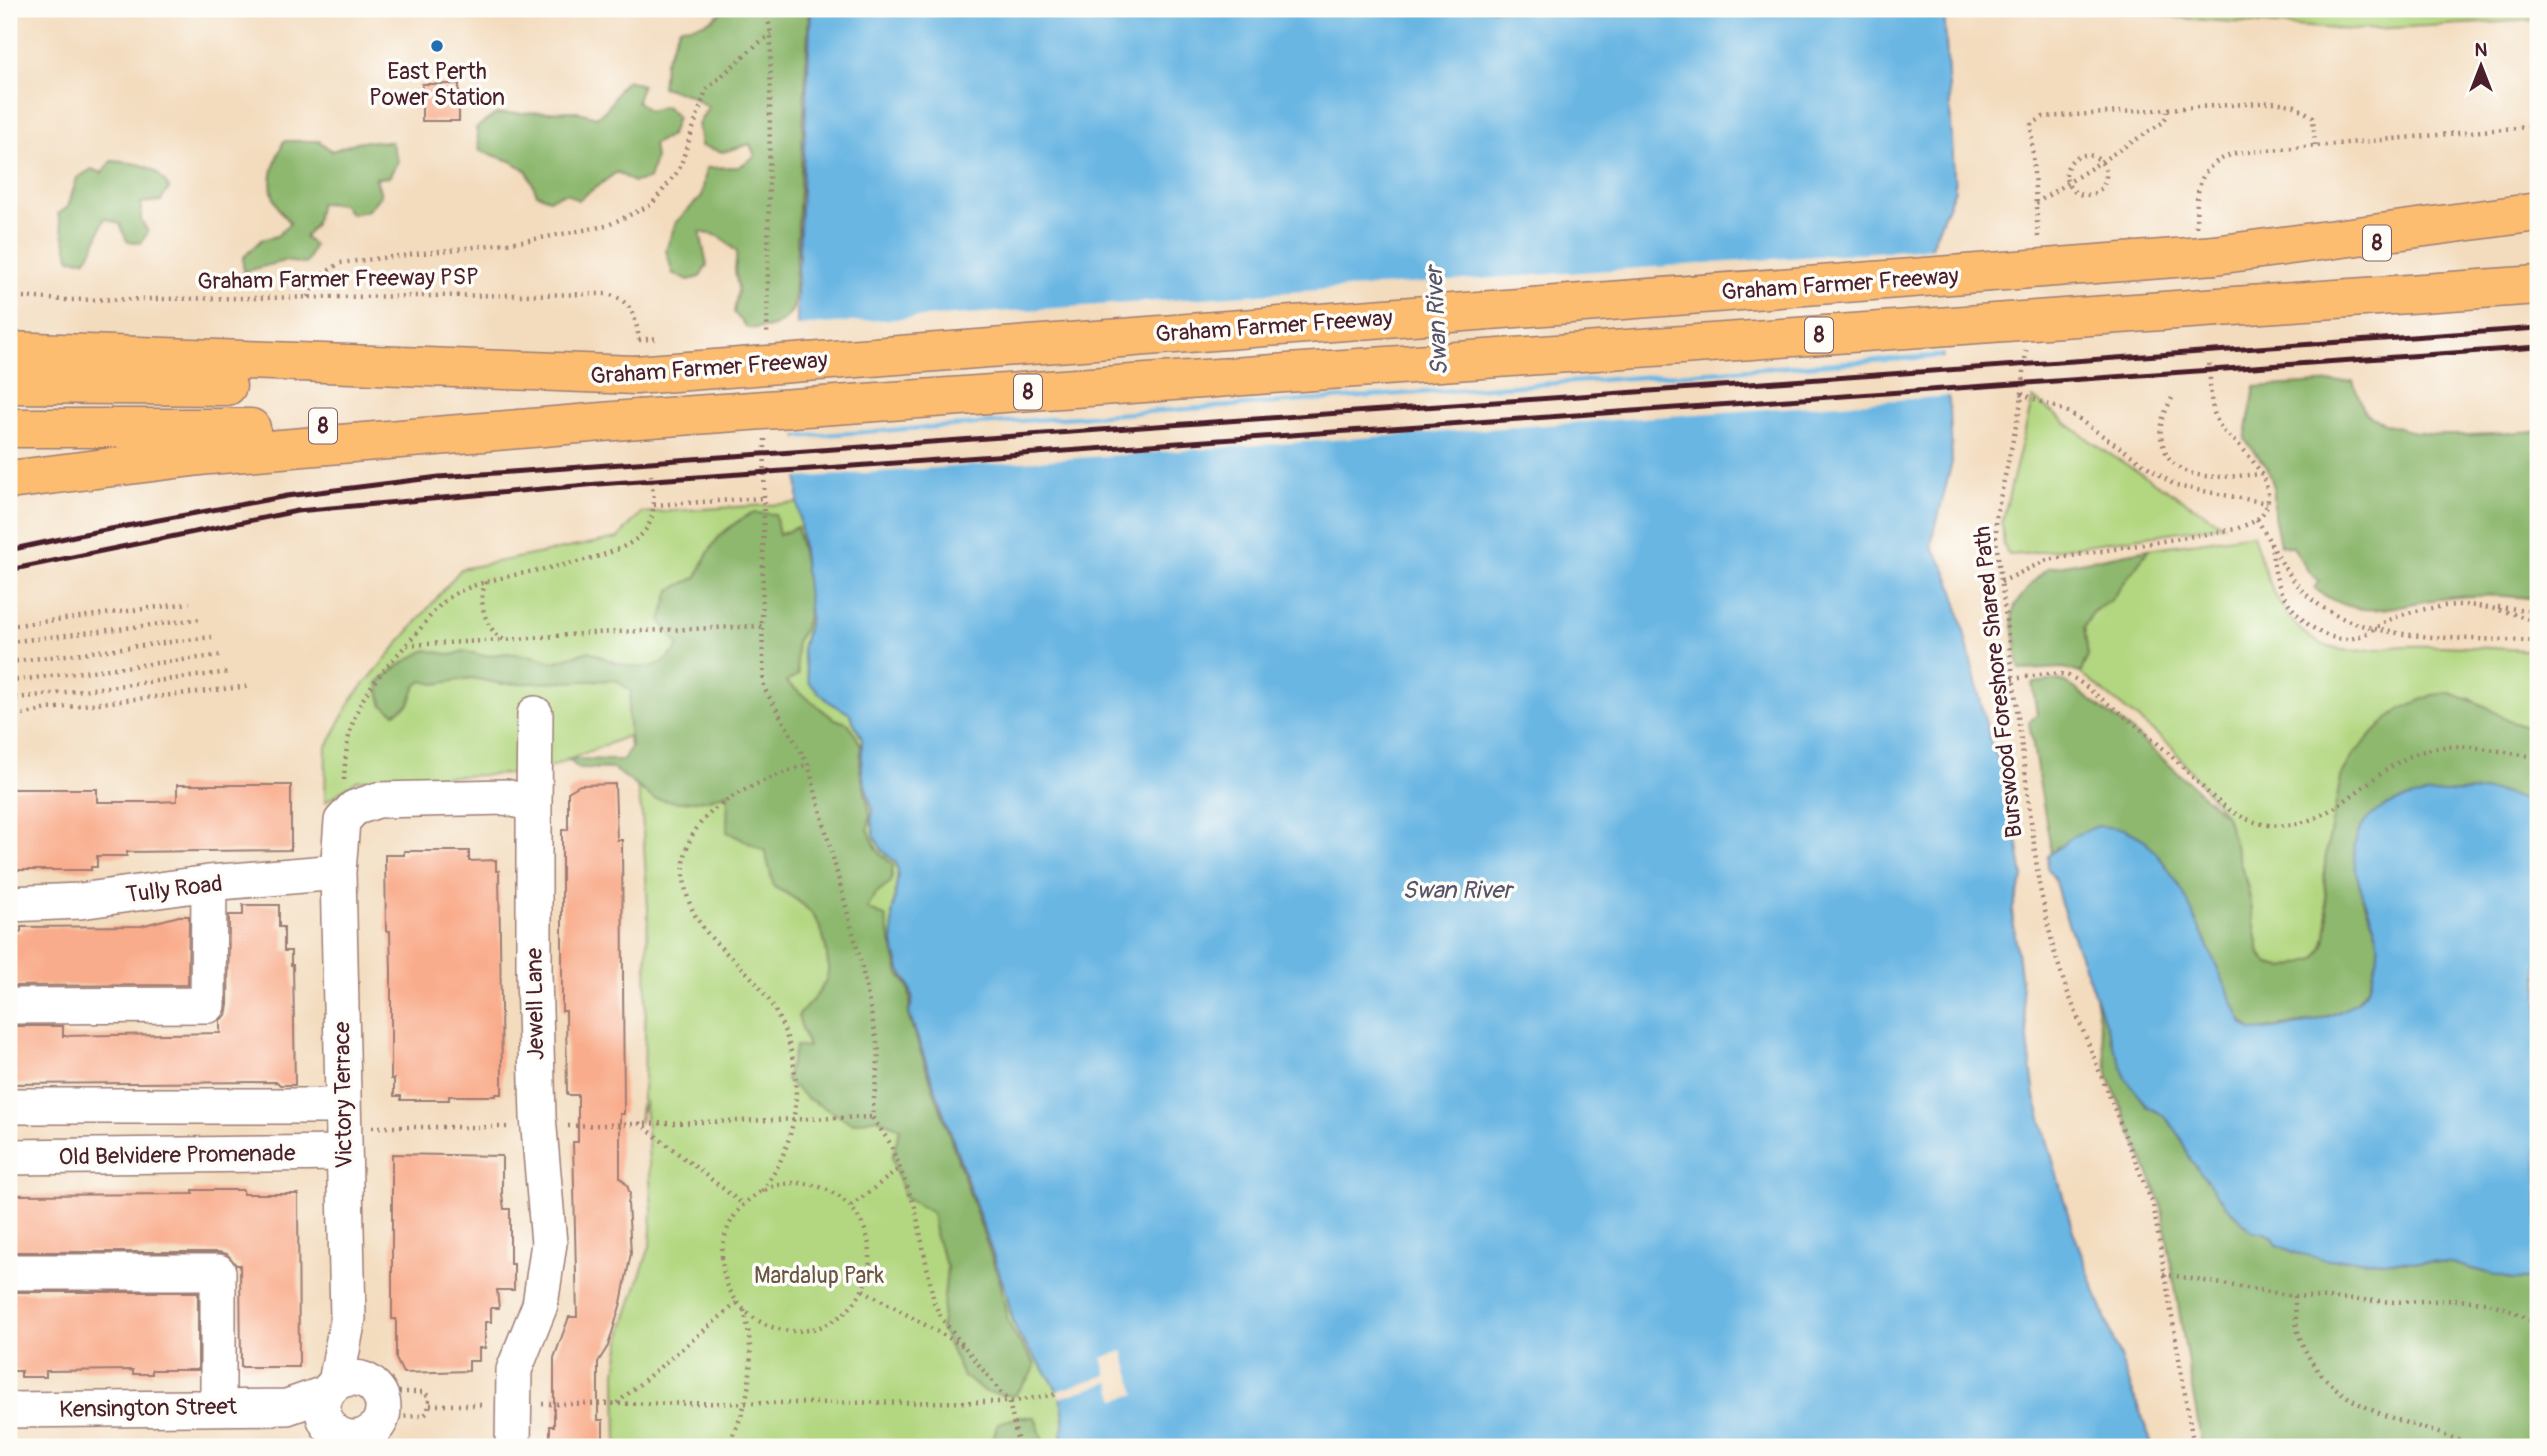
<svg xmlns="http://www.w3.org/2000/svg" width="2547" height="1456" font-family="Pangolin,sans-serif">
  <style>
    .green { fill: #b2d780; stroke: #7e7b56; stroke-width: 2 }
    .forest { fill: #8db86e; stroke: #6c6c4c; stroke-width: 2 }
    .water { fill: #69b6e3; stroke: #5a6a87; stroke-width: 2 }
    .pier { fill: #f3dbbd }
    .building { fill: #f9ac8b }
    .lines { fill: none; stroke-linecap: round; stroke-linejoin: round }
    .minor-casing { stroke: #9e7d74; stroke-width: 38 }
    .highway-casing { stroke: #9e7d74; stroke-width: 41 }
    .path { stroke: #9e7d74; stroke-width: 4.5; stroke-dasharray: 2 5; stroke-linecap: butt }
    .minor { stroke: #fff; stroke-width: 35 }
    .highway { stroke: #fcbd6f; stroke-width: 38 }
    .rail { stroke: #4a1f2b; stroke-width: 5 }
    .highway-bridge-casing { stroke: #9e7d74; stroke-width: 41; stroke-linecap: butt }
    .path-bridge { stroke: #9e7d74; stroke-width: 4.5; stroke-dasharray: 2 5; stroke-linecap: butt }
    .highway-bridge { stroke: #fcbd6f; stroke-width: 38 }
    .poi-dot { fill: #1f6fb2; stroke: #fdfcf7; stroke-width: 2.5 }
    .labels { text-anchor: middle; dominant-baseline: central; stroke-width: 7; stroke-linejoin: round; paint-order: stroke }
    .shield { fill: #fdfcf7; stroke: #806168; stroke-width: 2 }
    .shield-label { font-size: 21px; font-weight: bold; fill: #4a1f2b }
    .poi-label { font-size: 23px; fill: #4a1f2b; stroke: #fdfcf7 }
    .street-label { font-size: 23px; fill: #4a1f2b; stroke: #fdfcf7 }
    .park-label { font-size: 23px; fill: #695644; stroke: #fdfcf7 }
    .water-label { font-size: 24px; font-style: italic; fill: #55546b; stroke: #fdfcf7 }
  </style>
  <rect width="100%" height="100%" fill="#fdfcf7"/>
  <filter id="ink" filterUnits="userSpaceOnUse"><feTurbulence type="fractalNoise" baseFrequency=".0143" numOctaves="2"/><feDisplacementMap in="SourceGraphic" scale="14" xChannelSelector="R" yChannelSelector="G"/><feConvolveMatrix kernelMatrix="1 2 1 2 8 2 1 2 1" color-interpolation-filters="sRGB"/></filter>
  <filter id="wash" filterUnits="userSpaceOnUse"><feTurbulence type="fractalNoise" baseFrequency=".00686" numOctaves="4" result="noise"/><feDisplacementMap in="SourceGraphic" scale="28" xChannelSelector="R" yChannelSelector="G"/><feGaussianBlur stdDeviation="1.57" result="paint"/><feColorMatrix in="noise" values="0 0 0 0 0 0 0 0 0 0 0 0 0 0 0 0 0 1.4 0 .05"/><feComposite in="paint" operator="in"/></filter>
  <g filter="url(#wash)">
    <rect width="100%" height="100%" fill="#f3dbbd"/>
    <path class="green" d="M 2092,9 L 2538,9 L 2538,20 L 2353,30 L 2205,20 Z
      M 2033,398 L 2100,448 L 2223,525 L 2025,554 L 2009,555 L 2004,546 L 2002,523 Z
      M 798,503 L 810,617 L 802,650 L 828,701 L 850,714 L 862,739 L 862,773 L 873,812 L 871,820 L 882,850 L 896,863 L 898,873 L 892,917 L 900,970 L 909,984 L 913,1000 L 909,1013 L 1006,1292 C 1009,1304 1011,1318 1016,1329 C 1029,1358 1058,1376 1063,1409 C 1065,1421 1061,1435 1062,1447 L 617,1447 L 616,1372 L 623,1327 L 650,1246 L 652,1210 L 645,1100 L 639,1123 L 644,1079 L 648,909 L 642,815 L 628,736 L 535,773 L 358,780 L 325,802 L 326,748 L 352,699 L 461,569 L 618,538 L 641,513 Z
      M 2253,534 C 2266,578 2284,637 2336,649 C 2359,654 2383,647 2405,646 C 2450,645 2494,648 2538,651 L 2538,732 L 2508,721 L 2469,698 L 2332,826 C 2328,843 2324,859 2324,877 C 2325,909 2334,929 2317,959 L 2285,968 L 2269,964 L 2260,954 L 2248,889 L 2226,816 L 2171,746 L 2080,673 L 2088,656 L 2084,627 L 2093,612 L 2110,601 L 2149,549 Z"/>
    <path class="forest" d="M 724,9 L 809,9 L 794,307 C 783,327 770,329 748,328 L 734,313 L 738,289 L 735,270 L 737,252 L 719,236 L 700,232 L 707,265 L 700,277 L 689,280 L 673,274 L 666,250 L 676,222 L 702,196 L 706,168 L 739,167 L 755,156 L 750,144 L 723,152 L 701,146 L 698,125 L 708,107 L 689,95 L 662,87 L 665,62 L 680,27 C 698,26 712,23 724,9 Z
      M 627,80 L 642,85 L 637,101 L 648,111 L 666,106 L 677,117 L 671,135 L 653,144 L 655,159 L 649,179 L 633,182 L 617,172 L 578,200 L 566,193 L 549,199 L 537,194 L 527,171 L 511,161 L 480,151 L 476,128 L 496,114 L 575,111 L 596,117 C 616,106 611,94 627,80 Z
      M 284,141 L 319,141 L 332,151 L 360,141 L 391,142 L 398,161 L 389,177 L 376,178 L 381,195 L 367,211 L 350,214 L 342,204 L 320,203 L 315,224 L 305,237 L 314,246 L 306,264 L 284,261 L 243,272 L 243,258 L 261,240 L 277,236 L 290,223 C 264,195 268,174 284,141 Z
      M 111,161 C 138,163 154,163 169,188 L 161,201 L 141,203 L 141,220 L 148,232 L 141,243 L 127,241 L 120,224 L 105,218 C 97,234 97,246 85,260 L 70,259 L 58,214 L 68,207 L 77,178 L 92,169 L 102,173 Z
      M 2353,381 L 2365,413 C 2415,445 2482,434 2538,431 L 2538,599 C 2508,595 2477,594 2447,598 C 2392,603 2364,626 2314,588 L 2319,581 L 2306,568 L 2293,547 L 2280,545 L 2274,515 L 2274,487 L 2267,467 L 2245,440 L 2255,387 Z
      M 752,513 L 775,514 L 779,535 L 797,527 C 802,561 822,612 796,641 L 798,675 L 786,682 L 833,718 L 849,724 L 861,745 L 860,770 L 870,814 L 868,829 L 877,850 L 893,865 L 891,882 L 875,894 L 867,909 L 885,916 L 899,974 C 911,987 912,998 908,1015 L 1001,1285 C 1003,1295 1004,1304 1006,1313 C 1009,1331 1025,1349 1035,1364 L 1032,1374 L 1014,1396 L 986,1392 L 963,1376 L 941,1328 L 947,1267 L 936,1238 L 932,1213 L 904,1197 L 892,1158 L 900,1128 L 877,1118 L 852,1123 L 808,1099 L 786,1080 L 796,1046 L 808,1047 L 798,1016 C 809,1003 826,989 828,971 C 829,967 827,960 827,955 C 823,918 806,902 774,887 L 765,851 L 727,832 L 728,793 L 706,800 L 679,802 L 654,799 L 614,769 L 578,768 L 568,759 L 623,760 L 631,746 L 628,714 L 631,691 L 616,680 L 502,684 L 472,678 L 435,684 L 422,681 L 416,686 L 409,704 L 395,713 L 382,705 L 378,683 L 398,666 L 426,650 L 453,655 L 463,651 L 485,656 L 507,653 L 533,656 L 554,662 L 589,651 C 609,661 641,675 663,662 C 669,658 674,652 679,647 L 661,621 L 670,590 L 697,577 C 711,543 719,531 752,513 Z
      M 2149,549 L 2110,601 L 2092,612 L 2084,627 L 2088,656 L 2080,673 L 2064,668 L 2022,670 L 2019,668 L 2012,617 L 2015,605 L 2032,583 L 2048,568 Z
      M 2058,680 L 2066,682 L 2134,733 L 2226,816 L 2248,889 L 2260,954 L 2269,964 L 2285,968 L 2316,959 L 2325,944 L 2328,920 L 2324,876 L 2326,854 L 2341,777 L 2354,754 L 2386,720 L 2401,709 L 2432,695 L 2451,693 L 2487,707 L 2508,721 L 2538,731 L 2538,804 L 2495,791 L 2362,897 L 2378,935 L 2379,952 L 2369,987 L 2351,1007 L 2317,1020 L 2253,1031 L 2057,847 L 2052,855 L 2029,723 L 2037,714 L 2032,683 Z
      M 2094,990 L 2112,1042 L 2146,1106 L 2163,1115 L 2177,1131 L 2191,1160 L 2245,1225 L 2323,1259 L 2451,1263 L 2513,1280 L 2538,1280 L 2538,1447 L 2202,1447 L 2161,1203 L 2109,1078 Z
      M 1019,1417 L 1035,1417 L 1045,1447 L 995,1447 L 991,1445 L 998,1423 Z"/>
    <path class="water" d="M 811,9 L 1944,9 L 1955,189 L 1928,253 L 1950,409 L 1952,462 L 1931,545 L 1944,566 L 1954,590 L 1990,741 L 2009,785 L 2023,878 L 2012,911 L 2035,1097 L 2072,1228 L 2153,1447 L 1062,1447 C 1061,1435 1065,1421 1063,1409 C 1058,1376 1029,1358 1016,1329 C 1011,1318 1009,1304 1006,1292 L 909,1013 L 913,999 L 909,984 L 900,970 L 893,942 L 892,917 L 898,873 L 896,863 L 882,850 L 875,838 L 871,820 L 873,812 L 862,773 L 862,739 L 850,714 L 828,701 L 809,683 L 802,650 L 810,617 L 798,503 L 797,291 Z
      M 2495,791 L 2538,804 L 2538,1280 L 2513,1280 L 2451,1263 L 2323,1259 L 2296,1253 L 2277,1245 L 2273,1237 L 2265,1232 L 2253,1232 L 2226,1206 L 2191,1160 L 2177,1131 L 2163,1115 L 2147,1106 L 2126,1079 L 2061,904 L 2055,880 L 2047,867 L 2048,856 L 2073,836 L 2098,826 L 2125,829 L 2145,840 L 2165,864 L 2183,892 L 2243,1024 L 2253,1031 C 2287,1028 2351,1019 2369,987 C 2372,981 2373,973 2375,966 C 2378,956 2380,946 2377,935 C 2368,899 2334,849 2371,816 C 2399,791 2459,792 2495,791 Z"/>
    <path class="pier" d="M 1933,248 L 1931,253 L 1946,353 L 794,435 L 794,326 Z
      M 1946,358 L 1952,396 L 795,478 L 794,439 Z
      M 1123,1351 L 1136,1394 L 1116,1400 L 1110,1382 L 1059,1398 L 1057,1391 L 1107,1375 L 1102,1358 Z"/>
    <g id="blocks">
      <path class="building" d="M 422,84 L 459,84 L 459,121 L 422,121 Z
        M 615,784 L 617,840 L 622,840 L 624,1114 L 620,1114 L 620,1177 L 627,1185 L 630,1194 L 628,1203 L 631,1253 L 621,1303 L 608,1346 L 598,1362 L 598,1420 L 603,1420 L 603,1447 L 550,1447 L 550,1426 L 554,1426 L 554,1358 L 569,1317 L 577,1317 L 573,1142 L 578,1142 L 578,1095 L 567,1095 L 566,1011 L 562,1011 L 562,830 L 568,830 L 568,792 L 580,785 Z
        M 177,785 L 291,785 L 291,850 L 127,852 L 127,856 L 97,856 L 97,867 L 91,867 L 91,870 L 9,870 L 9,789 L 97,789 L 97,802 L 154,802 L 177,801 Z
        M 404,851 L 469,851 L 469,861 L 496,860 L 496,871 L 499,871 L 502,1074 L 502,1094 L 496,1094 L 496,1096 L 449,1096 L 449,1100 L 401,1100 L 401,1096 L 394,1096 L 394,1079 L 391,1079 L 391,971 L 390,931 L 386,931 L 385,855 L 404,855 Z
        M 243,905 L 279,905 L 279,927 L 284,927 L 284,951 L 291,951 L 291,965 L 293,965 L 295,1085 L 280,1085 L 277,1082 L 9,1084 L 9,1026 L 63,1026 L 63,1036 L 220,1033 L 220,1020 L 226,1015 L 228,1005 L 229,915 L 243,915 Z
        M 179,916 L 189,916 L 188,985 L 9,986 L 9,932 L 21,932 L 21,927 L 141,926 Z
        M 392,1154 L 502,1156 L 502,1194 L 504,1209 L 510,1209 L 510,1264 L 514,1264 L 514,1290 L 497,1290 L 499,1308 L 491,1308 L 491,1322 L 485,1322 L 485,1348 L 479,1348 L 479,1361 L 469,1361 L 469,1371 L 403,1373 L 396,1359 L 396,1319 L 392,1319 Z
        M 193,1190 L 243,1190 L 243,1194 L 298,1194 L 299,1367 L 241,1367 L 240,1265 L 236,1265 L 227,1254 L 218,1252 L 9,1252 L 9,1195 L 193,1194 Z
        M 9,1292 L 198,1292 L 198,1370 L 152,1370 L 152,1374 L 133,1374 L 133,1370 L 46,1371 L 46,1377 L 21,1377 L 21,1371 L 9,1371 Z"/>
    </g>
  </g>
  <g filter="url(#ink)">
    <use href="#blocks" fill-opacity="0" stroke="#9e7d74" stroke-width="2"/>
    <g class="lines">
      <g class="minor-casing">
        <path id="minor" d="M 534,805 L 535,714
          M 9,904 L 80,901 L 209,883 L 338,872
          M 9,1006 L 208,1005 L 209,883
          M 9,1106 L 343,1106
          M 9,1157 L 344,1153
          M 9,1272 L 218,1272 L 218,1407
          M323 1408a30 30 0 1 1 60 0a30 30 0 1 1-60 0Z
          M 336,1383 L 348,1318 L 338,872 L 342,821 L 354,808 L 378,800 L 506,797 L 534,805 L 534,975 L 538,1117 L 549,1243 L 540,1305 L 514,1370 L 513,1447
          M 9,1410 L 287,1407 L 327,1393"/>
      </g>
      <g class="highway-casing">
        <path id="highway" d="M 2215,255 L 2538,212
          M 2219,307 L 2538,285
          M 9,351 L 635,375
          M 9,384 L 227,386
          M 9,428 L 251,428
          M 9,480 L 209,455 L 638,419"/>
      </g>
      <path class="path" d="M 766,9 L 771,34 L 767,336
        M2066 175a20 20 0 1 1 40 0a20 20 0 1 1-40 0Z
        M 2036,203 L 2162,123 L 2167,116 L 2167,109
        M 2196,227 C 2197,190 2195,166 2236,153 L 2538,126
        M 2038,237 L 2031,125 L 2043,117 L 2276,102 L 2295,106 L 2313,117 L 2315,145
        M 9,296 L 65,300 L 606,294 C 631,299 636,317 639,340
        M 308,297 L 317,278 L 340,263 L 524,241 L 606,226 L 651,205 L 679,170 L 706,90 L 756,45 L 771,34
        M 2026,350 L 2021,403 L 1996,517 L 1996,540 L 2039,884 L 2054,951 L 2066,988 L 2153,1205 L 2194,1447
        M 2021,394 L 2068,412 L 2176,486 L 2267,503
        M 2172,398 C 2162,418 2156,428 2165,450 C 2179,486 2231,476 2262,474
        M 765,439 L 762,626 L 764,688 L 808,764 L 861,963 L 879,1052 L 872,1117 L 890,1143 L 915,1207 L 934,1302 L 941,1318 L 1009,1402 L 1019,1447
        M 654,505 L 764,498
        M 2257,519 C 2272,544 2283,570 2303,591 C 2357,648 2466,635 2538,642
        M 2271,543 C 2273,558 2274,575 2281,590 C 2292,614 2319,640 2347,639 C 2363,638 2377,626 2391,619 C 2406,613 2423,609 2438,607 C 2471,601 2508,610 2538,623
        M 486,582 C 477,600 485,630 504,640 L 593,633 L 762,626
        M 2001,582 L 2047,560 L 2236,529 C 2242,526 2250,524 2256,520 C 2286,497 2253,459 2235,441 C 2230,436 2223,432 2220,426 C 2208,407 2211,382 2209,361
        M 2498,607 L 2538,611
        M 9,626 L 190,603
        M 9,642 L 201,619
        M 407,645 L 503,640
        M 9,662 L 212,637
        M 2012,679 C 2028,677 2045,673 2060,674 C 2074,675 2086,687 2096,695 C 2121,713 2144,731 2167,752 C 2196,778 2222,816 2263,824 C 2338,838 2372,754 2443,747 C 2474,744 2508,753 2538,758
        M 9,681 L 223,655
        M 9,699 L 230,672
        M 9,718 L 48,709 L 251,686
        M 344,780 C 347,706 367,689 414,636 C 425,624 436,606 450,597 C 494,566 631,570 650,522 C 656,507 653,490 651,475
        M 639,1123 L 744,1205
        M 568,1126 L 872,1117
        M 372,1127 L 511,1127
        M722 1257a74 74 0 1 1 148 0a74 74 0 1 1-148 0Z
        M 762,1191 C 808,1131 807,1048 760,988 C 743,965 718,949 702,926 C 691,911 685,894 684,876 C 679,808 756,783 808,764
        M 851,1206 L 900,1168
        M 2163,1274 L 2294,1296 L 2395,1302 L 2456,1300 L 2486,1302 L 2513,1311 L 2538,1325
        M 863,1290 L 963,1346
        M 2294,1296 C 2296,1309 2295,1326 2300,1338 C 2329,1416 2410,1418 2476,1447
        M 378,1392 L 424,1392 L 429,1397 L 428,1412 L 423,1416 L 382,1417
        M 617,1403 L 738,1302
        M 542,1404 L 1009,1402 L 1058,1394
        M 430,1405 L 484,1405
        M 726,1447 C 752,1405 756,1357 744,1310"/>
      <use href="#minor" class="minor"/>
      <use href="#highway" class="highway"/>
      <path class="rail" d="M 9,550 L 84,534 L 287,496 L 439,477 L 2538,328
        M 9,570 L 297,511 L 598,484 L 2538,347"/>
      <g class="highway-bridge-casing">
        <path id="highway-bridge" d="M 635,375 L 2215,255
          M 638,419 L 2219,307"/>
      </g>
      <path class="path-bridge" d="M 639,340 L 659,338"/>
      <use href="#highway-bridge" class="highway-bridge"/>
    </g>
  </g>
  <circle class="poi-dot" cx="437" cy="46" r="7"/>
  <g class="labels">
    <g class="shield">
      <rect x="2363" y="225.5" width="28" height="35" rx="5"/>
      <rect x="1805" y="317.5" width="28" height="35" rx="5"/>
      <rect x="1014" y="374.5" width="28" height="35" rx="5"/>
      <rect x="309" y="408.5" width="28" height="35" rx="5"/>
    </g>
    <g class="shield-label">
      <text x="2377" y="243">8</text>
      <text x="1819" y="335">8</text>
      <text x="1028" y="392">8</text>
      <text x="323" y="426">8</text>
    </g>
    <g class="poi-label">
      <text x="437" y="71">East Perth<tspan x="437" dy="26">Power Station</tspan></text>
    </g>
    <g class="street-label">
      <text transform="translate(338 279) rotate(-1)">Graham Farmer Freeway PSP</text>
      <text transform="translate(1840 284) rotate(-4)">Graham Farmer Freeway</text>
      <text transform="translate(1274 326) rotate(-4)">Graham Farmer Freeway</text>
      <text transform="translate(709 368) rotate(-4)">Graham Farmer Freeway</text>
      <text transform="translate(1998 682) rotate(-96)">Burswood Foreshore Shared Path</text>
      <text transform="translate(174 889) rotate(-7)">Tully Road</text>
      <text transform="translate(535 1004) rotate(-91)">Jewell Lane</text>
      <text transform="translate(343 1095) rotate(-91)">Victory Terrace</text>
      <text transform="translate(177 1155) rotate(-1)">Old Belvidere Promenade</text>
      <text transform="translate(148 1408) rotate(-1)">Kensington Street</text>
    </g>
    <g class="park-label">
      <text x="819" y="1275">Mardalup Park</text>
    </g>
    <g class="water-label">
      <text transform="translate(1437 321) rotate(-93)">Swan River</text>
      <text x="1457" y="890">Swan River</text>
    </g>
  </g>
  <rect width="2547" height="1456" fill="none" stroke="#fdfcf7" stroke-width="35"/>
  <g transform="translate(2481 66)" stroke="#fdfcf7" stroke-width="5" paint-order="stroke">
  <path d="M0-5L12 26L0 18L-12 26Z" fill="#4a1f2b"/>
  <text y="-10" font-size="19" font-weight="bold" text-anchor="middle" fill="#4a1f2b">N</text>
  </g>
</svg>
